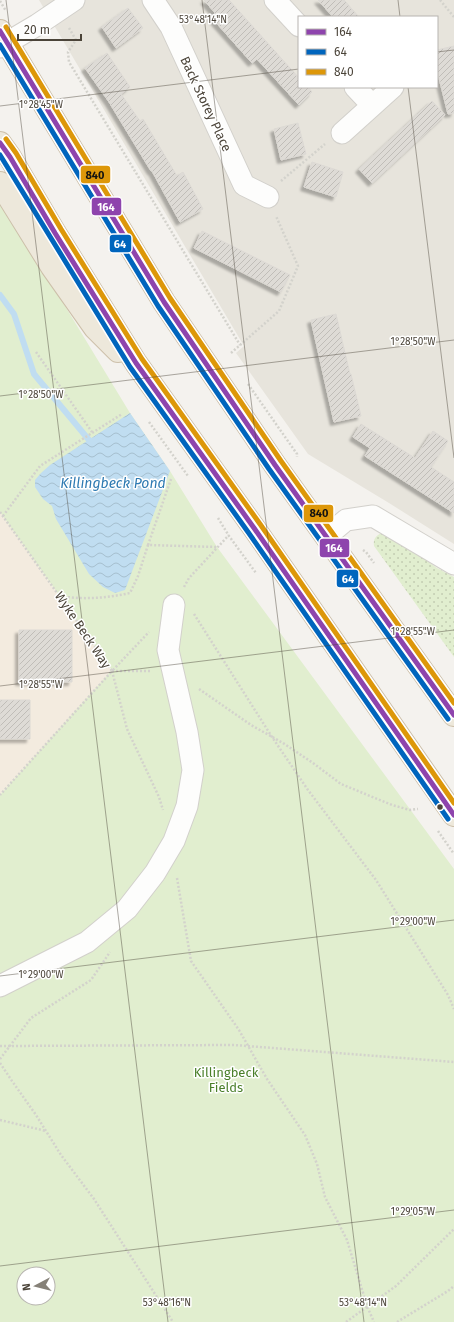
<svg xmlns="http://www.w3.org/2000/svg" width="454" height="1322" font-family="'Fira Sans',sans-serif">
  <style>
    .residential { fill: #e7e4dc; fill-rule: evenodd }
    .commercial { fill: #f3ebdf }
    .grass { fill: url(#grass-dots) }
    .green { fill: #e1eecf; fill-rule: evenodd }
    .water { fill: url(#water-waves) }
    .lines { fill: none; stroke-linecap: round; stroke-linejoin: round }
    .stream { stroke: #c0ddf1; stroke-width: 6 }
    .building { fill: url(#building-hatch); stroke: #dcd9d4; filter: url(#shadow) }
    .minor-casing { stroke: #d2d0cb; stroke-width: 23 }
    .highway-casing { stroke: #ccbfa9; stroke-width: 24 }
    .path { stroke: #d3d2cc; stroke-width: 2.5; stroke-dasharray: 2 2; stroke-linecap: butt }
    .minor { stroke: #fdfdfc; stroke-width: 21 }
    .highway { stroke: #ede8db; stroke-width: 22 }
    .bus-1-casing { stroke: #fff; stroke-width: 8 }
    .bus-2-casing { stroke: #fff; stroke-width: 8 }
    .bus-3-casing { stroke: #fff; stroke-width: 8 }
    .bus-1 { stroke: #8e44ad; stroke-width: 5 }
    .bus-2 { stroke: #0065bd; stroke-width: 5 }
    .bus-3 { stroke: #dd9709; stroke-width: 5 }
    .ticks { fill: none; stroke: #4b4439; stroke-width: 1; stroke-opacity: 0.45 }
    .bus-dot { fill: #4b4439; stroke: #fff; stroke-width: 1.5 }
    .labels { text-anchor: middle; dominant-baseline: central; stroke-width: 3; stroke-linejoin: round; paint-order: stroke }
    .street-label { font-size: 13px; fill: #4b4439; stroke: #fff }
    .park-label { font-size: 13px; fill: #4a7f2a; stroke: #fff }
    .water-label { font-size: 14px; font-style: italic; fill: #2e7ab2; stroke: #fff }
    .ticks-label { font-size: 10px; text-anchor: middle; fill: #4b4439; stroke: #fff; stroke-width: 3; stroke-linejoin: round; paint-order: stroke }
    .line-badge { stroke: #fff; stroke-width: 1.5 }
    .badge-label { font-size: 11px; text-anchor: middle; font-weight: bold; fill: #fff }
    .pale-badge-label { font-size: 11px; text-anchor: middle; font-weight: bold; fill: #111 }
  </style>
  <defs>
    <pattern id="grass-dots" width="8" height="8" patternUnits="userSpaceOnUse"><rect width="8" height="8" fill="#e1eecf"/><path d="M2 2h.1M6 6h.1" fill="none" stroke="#c3cdb2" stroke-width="1.8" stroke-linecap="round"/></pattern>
    <pattern id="water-waves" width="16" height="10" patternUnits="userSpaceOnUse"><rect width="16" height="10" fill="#c0ddf1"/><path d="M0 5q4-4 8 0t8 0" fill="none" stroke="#a6bfcf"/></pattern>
    <pattern id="building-hatch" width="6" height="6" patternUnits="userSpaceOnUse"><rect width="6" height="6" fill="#dedbd6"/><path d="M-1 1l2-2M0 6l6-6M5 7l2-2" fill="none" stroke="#c0bdb8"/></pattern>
    <filter id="shadow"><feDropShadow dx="-3.5" dy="3.5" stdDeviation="1" flood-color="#0004"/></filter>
  </defs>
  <rect width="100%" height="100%" fill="#f4f2ee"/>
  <path class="residential" d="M 39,0 L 454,0 L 454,544 L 389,503 L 308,454 L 236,353 L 244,346 ZM 299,17 L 437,17 L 437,87 L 299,87 Z"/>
  <path class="commercial" d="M 0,512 L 112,671 L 0,795 Z"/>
  <path class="grass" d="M 382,533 L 389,534 L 437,568 L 454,577 L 454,657 L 374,546 C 373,539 376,535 382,533 Z"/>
  <path class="green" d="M 0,199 L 130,413 L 170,471 L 217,547 L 454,869 L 454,1322 L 0,1322 L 0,795 L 112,670 L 0,512 ZM 24,1274 L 48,1274 L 48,1298 L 24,1298 Z"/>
  <path class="water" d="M 130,413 L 170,471 L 125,590 L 115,593 L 103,587 L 89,574 L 56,519 L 52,506 L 43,499 L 35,487 L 35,480 L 41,473 L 50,465 Z"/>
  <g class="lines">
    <path class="stream" d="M 0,295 L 14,314 L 34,374 L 89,440"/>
  </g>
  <path class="building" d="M 204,0 L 229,0 L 299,78 L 299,87 L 308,87 L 312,92 L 299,105 L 257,59 L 252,63 L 211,17 L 215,13 Z
    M 318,0 L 344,0 L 359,17 L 333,17 Z
    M 128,8 L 143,28 L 116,48 L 102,27 Z
    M 454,46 L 454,113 L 448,114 L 437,70 L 437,50 Z
    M 107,53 L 130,87 L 121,94 L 140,121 L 143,119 L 177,176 L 183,172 L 203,209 L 180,222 L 152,171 L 151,171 L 109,102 L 85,68 Z
    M 432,101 L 445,115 L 372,183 L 359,169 Z
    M 298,123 L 306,154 L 281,160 L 274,129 Z
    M 312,162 L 343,172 L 336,197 L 304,187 Z
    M 202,231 L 290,275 L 281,292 L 194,248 Z
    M 336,314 L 350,374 L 351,374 L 361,416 L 334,422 L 311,320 Z
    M 361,424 L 415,458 L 433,431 L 448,441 L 431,467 L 454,482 L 454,513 L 365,456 L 370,448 L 353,437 Z
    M 19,630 L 72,630 L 72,682 L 19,682 Z
    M 0,700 L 30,700 L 30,739 L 0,739 Z"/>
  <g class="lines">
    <g class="minor-casing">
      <path id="minor" d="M 153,0 L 171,27 L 244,185 L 268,197
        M 275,0 L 299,26
        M 0,47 L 37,25 L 74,0
        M 355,87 L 372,105
        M 342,133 L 393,87
        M 327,536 L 346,520 L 373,516 L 454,564
        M 0,986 L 87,942 L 127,909 L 155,873 L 174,841 L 187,806 L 193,770 L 187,732 L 168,650 L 174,605"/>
    </g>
    <g class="highway-casing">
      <path id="highway" d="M 0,31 L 164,302 L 275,465 L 454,715
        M 0,143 L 10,157 L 55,233 L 136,363 L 254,528 L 454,815
        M 0,183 L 52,267 L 95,328 L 118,351"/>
    </g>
    <path class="path" d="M 440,0 L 454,17
      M 0,1 L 6,11
      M 69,28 L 76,40 L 68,52 L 69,62 L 240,345
      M 281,181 L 325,144
      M 36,352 L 92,432
      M 231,353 L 279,311 L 298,266 L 276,216
      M 248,384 L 297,454 L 297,457
      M 149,422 L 188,476
      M 0,512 L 112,671 L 0,795
      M 3,516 L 40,466 L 122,414
      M 218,518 L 229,536 L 256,573
      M 148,545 L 171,479
      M 363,550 L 366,552 L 374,563
      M 184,587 L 189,578 L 229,535
      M 60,596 C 83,600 107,598 130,593 L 138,576 L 148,545 L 217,547
      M 194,614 L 272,737 L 308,790 L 376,880 L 448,995 L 454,1009
      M 113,670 L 149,632
      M 112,671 L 127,729 L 159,797 L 163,810
      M 112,671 L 152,671
      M 199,689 L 251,725 L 283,743 L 313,763 L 341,784 L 392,805 L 410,810 L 418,809
      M 438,831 L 454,854
      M 177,878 L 191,961 L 239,1030 L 267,1079 L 305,1135 L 317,1164 L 325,1197 L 347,1240 L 367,1306 L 374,1322
      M 0,1046 L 234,1045 L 454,1062
      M 0,1059 L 31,1018 L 91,980 L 110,952
      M 0,1063 L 12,1081 L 36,1115 L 61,1155 L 94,1199 L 173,1322
      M 0,1120 L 46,1131
      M 346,1322 L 396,1286 L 454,1229
      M 397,1322 L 448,1291 L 454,1286"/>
    <use href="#minor" class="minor"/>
    <use href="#highway" class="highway"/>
    <g class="bus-1-casing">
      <path id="bus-1" d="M 0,31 L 164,302 L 275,465 L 454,715
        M 0,143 L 10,157 L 55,233 L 136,363 L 254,528 L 454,815"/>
    </g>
    <g class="bus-2-casing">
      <path id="bus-2" d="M 0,45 L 158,306 L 269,469 L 448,719
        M 0,155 L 130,367 L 248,532 L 448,819"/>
    </g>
    <g class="bus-3-casing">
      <path id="bus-3" d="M 6,27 L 170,298 L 281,461 L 454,703
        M 6,139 L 16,153 L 61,229 L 142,359 L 260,524 L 454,803"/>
    </g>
    <use href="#bus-1" class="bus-1"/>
    <use href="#bus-2" class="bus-2"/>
    <use href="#bus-3" class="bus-3"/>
  </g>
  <path class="ticks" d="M 6,0 L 168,1322M 202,0 L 364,1322M 398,0 L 400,17M 437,52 L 454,50M 408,87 L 454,458M 0,106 L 299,69M 0,396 L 454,340M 0,686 L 454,630M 0,976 L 454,920M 0,1266 L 454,1210"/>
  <circle class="bus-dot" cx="440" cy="807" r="3.5"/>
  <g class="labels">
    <g class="street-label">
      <text transform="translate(206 104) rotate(65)">Back Storey Place</text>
      <text transform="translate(83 630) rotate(56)">Wyke Beck Way</text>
    </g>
    <g class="park-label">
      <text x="226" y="1072">Killingbeck<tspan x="226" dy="15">Fields</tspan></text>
    </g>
    <g class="water-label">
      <text x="113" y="483">Killingbeck Pond</text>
    </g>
  </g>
  <g class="ticks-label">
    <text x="203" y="23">53°48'14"N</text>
    <text x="41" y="108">1°28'45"W</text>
    <text x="413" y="345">1°28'50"W</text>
    <text x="41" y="398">1°28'50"W</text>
    <text x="413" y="635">1°28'55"W</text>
    <text x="41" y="688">1°28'55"W</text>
    <text x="413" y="925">1°29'00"W</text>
    <text x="41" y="978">1°29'00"W</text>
    <text x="413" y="1215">1°29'05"W</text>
    <text x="167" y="1306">53°48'16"N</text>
    <text x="363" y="1306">53°48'14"N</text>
  </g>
  <g class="line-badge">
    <rect x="80" y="165" width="31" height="19" rx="4" fill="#dd9709"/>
    <rect x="91" y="197" width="31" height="19" rx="4" fill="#8e44ad"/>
    <rect x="109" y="234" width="23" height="19" rx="4" fill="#0065bd"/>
    <rect x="303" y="504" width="31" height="19" rx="4" fill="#dd9709"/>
    <rect x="319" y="538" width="31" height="20" rx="4" fill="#8e44ad"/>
    <rect x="336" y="569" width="23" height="19" rx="4" fill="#0065bd"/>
  </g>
  <g class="badge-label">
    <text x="106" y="211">164</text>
    <text x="120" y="248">64</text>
    <text x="334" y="552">164</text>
    <text x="348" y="583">64</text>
  </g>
  <g class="pale-badge-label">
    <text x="95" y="179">840</text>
    <text x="319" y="517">840</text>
  </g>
  <rect x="298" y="16" width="140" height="72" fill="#ffffff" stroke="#b7b4b0"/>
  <rect x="306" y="29" width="20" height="6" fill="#8e44ad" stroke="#b7b4b0"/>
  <text x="334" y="36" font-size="12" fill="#4b4439">164</text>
  <rect x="306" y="49" width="20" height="6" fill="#0065bd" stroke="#b7b4b0"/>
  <text x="334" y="56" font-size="12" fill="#4b4439">64</text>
  <rect x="306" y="69" width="20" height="6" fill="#dd9709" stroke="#b7b4b0"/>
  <text x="334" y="76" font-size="12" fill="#4b4439">840</text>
  <g transform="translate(36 1286) rotate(263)"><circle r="19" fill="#ffffff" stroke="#b7b4b0"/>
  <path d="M0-3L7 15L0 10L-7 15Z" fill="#868178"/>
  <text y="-6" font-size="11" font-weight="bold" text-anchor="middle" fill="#4b4439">N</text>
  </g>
  <path d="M18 34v6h63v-6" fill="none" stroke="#4b4439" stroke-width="2"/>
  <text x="24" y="34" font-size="12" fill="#4b4439" stroke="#ffffff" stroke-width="3" paint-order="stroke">20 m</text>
</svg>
